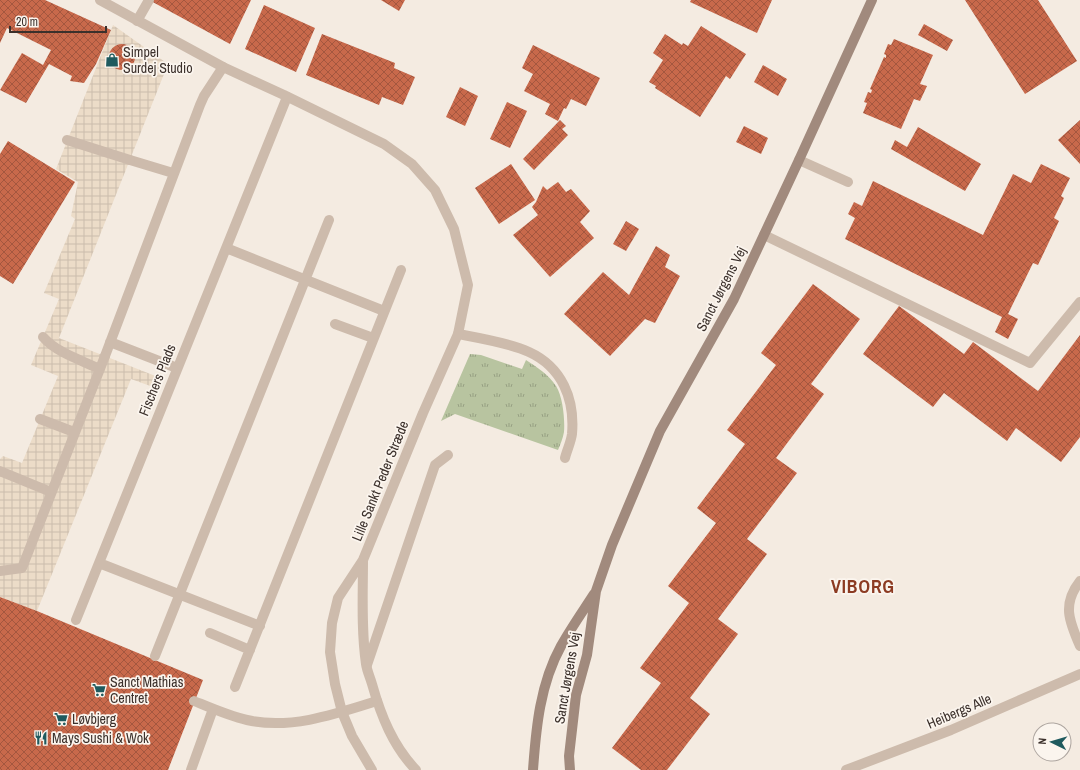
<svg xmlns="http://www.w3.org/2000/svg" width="1080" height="770" font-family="'Archivo Narrow',sans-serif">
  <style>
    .grass { fill: url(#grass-tufts) }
    .plaza { fill: url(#plaza-grid) }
    .building { fill: url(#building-cross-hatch) }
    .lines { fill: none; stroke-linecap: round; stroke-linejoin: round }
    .lane { stroke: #cdbbac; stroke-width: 10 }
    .street { stroke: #cdbbac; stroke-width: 10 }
    .secondary { stroke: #a18a7d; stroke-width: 10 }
    .labels { text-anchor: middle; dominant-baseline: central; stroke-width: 3.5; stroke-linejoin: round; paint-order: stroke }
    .poi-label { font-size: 14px; fill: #3b302b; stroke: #fbf5ee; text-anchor: start }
    .street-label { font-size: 14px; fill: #3b302b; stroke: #fbf5ee }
    .district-label { font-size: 18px; font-weight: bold; letter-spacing: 1px; fill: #8c3b22; stroke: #fbf5ee }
  </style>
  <defs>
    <pattern id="grass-tufts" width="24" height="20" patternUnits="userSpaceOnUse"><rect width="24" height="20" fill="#b8c4a0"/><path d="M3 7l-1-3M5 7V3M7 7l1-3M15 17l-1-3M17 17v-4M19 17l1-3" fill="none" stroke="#97a083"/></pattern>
    <pattern id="plaza-grid" width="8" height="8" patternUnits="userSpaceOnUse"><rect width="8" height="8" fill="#ecdcc8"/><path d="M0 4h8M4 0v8" fill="none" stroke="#cbbdac"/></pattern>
    <pattern id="building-cross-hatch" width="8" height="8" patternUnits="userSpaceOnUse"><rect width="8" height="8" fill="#c8694b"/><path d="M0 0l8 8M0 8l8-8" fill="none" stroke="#a4573f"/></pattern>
  </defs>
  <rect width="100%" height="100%" fill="#f4ebe1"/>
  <path class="grass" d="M 470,354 L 481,355 L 522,369 L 526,360 C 537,367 549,375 556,386 C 563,397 565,420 564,432 C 563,438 560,445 558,450 L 455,414 L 441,421 Z"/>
  <path class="plaza" d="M 113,25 L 168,64 L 59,338 L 158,377 L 153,387 L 131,379 L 37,611 L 0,597 L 0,459 L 3,456 L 22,463 L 58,376 L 31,365 L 59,299 L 44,293 L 75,219 L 71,216 L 78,182 L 56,169 Z"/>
  <path class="building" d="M 0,0 L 45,0 L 111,30 L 96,64 L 84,83 L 70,81 L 72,76 L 49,64 L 26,103 L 0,90 L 22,53 L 43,65 L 51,50 L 7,28 L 0,43 Z
    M 149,0 L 251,0 L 230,44 Z
    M 381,0 L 405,0 L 399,11 Z
    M 691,0 L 772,0 L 757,33 L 690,2 Z
    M 965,0 L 1038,0 L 1077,61 L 1025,94 Z
    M 264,5 L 315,28 L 296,72 L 245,49 Z
    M 924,24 L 953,40 L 947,51 L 918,35 Z
    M 701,26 L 746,54 L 730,79 L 726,76 L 700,117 L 655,88 L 656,86 L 649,82 L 663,60 L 653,53 L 665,34 L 682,45 L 683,43 L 688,46 Z
    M 322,34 L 395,63 L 394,68 L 415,77 L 403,105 L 382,97 L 379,105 L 306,75 Z
    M 894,39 L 933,55 L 920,84 L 927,86 L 920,101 L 914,99 L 901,129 L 863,113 L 867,103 L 864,102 L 868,92 L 871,93 L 872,90 L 870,89 L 884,57 L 886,58 L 886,55 L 884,54 L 888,44 L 891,45 Z
    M109 57a13 13 0 1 1 26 0a13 13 0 1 1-26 0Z
    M 533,45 L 600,78 L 586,106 L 571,99 L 566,109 L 564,108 L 558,121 L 545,114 L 550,104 L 524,91 L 533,74 L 522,68 Z
    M 763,65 L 787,79 L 778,96 L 754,82 Z
    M 460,87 L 478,96 L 465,126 L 446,117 Z
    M 507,102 L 527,111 L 510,148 L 490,139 Z
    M 560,120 L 566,126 L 562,129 L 568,135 L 534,170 L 523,159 Z
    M 1080,120 L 1080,164 L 1058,140 Z
    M 744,126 L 768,138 L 761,154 L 736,142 Z
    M 918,127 L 981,164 L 965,191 L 891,149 L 895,140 L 907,147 Z
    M 8,141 L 75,182 L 13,284 L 0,276 L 0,154 Z
    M 511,164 L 535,200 L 499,224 L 475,188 Z
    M 1041,164 L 1070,178 L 1061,196 L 1064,198 L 1054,218 L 1059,221 L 1038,265 L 1033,263 L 1008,314 L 1018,319 L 1008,339 L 995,332 L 1002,317 L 845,239 L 855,218 L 848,214 L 854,202 L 862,206 L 873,181 L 983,235 L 1013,174 L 1031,183 Z
    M 558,182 L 566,192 L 571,189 L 590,211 L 580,222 L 594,238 L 550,277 L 513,235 L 538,215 L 532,207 L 536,202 L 543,186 L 547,190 Z
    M 626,221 L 639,229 L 626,251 L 613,244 Z
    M 656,246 L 670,255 L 665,267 L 680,276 L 655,323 L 645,319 L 610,356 L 564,314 L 603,272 L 629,295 Z
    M 813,284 L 860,319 L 811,384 L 824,394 L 776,458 L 797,473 L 747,539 L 767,554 L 718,619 L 738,634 L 690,698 L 710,714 L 667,770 L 641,770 L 612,748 L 661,683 L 640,668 L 689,603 L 668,586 L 716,523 L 697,508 L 745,444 L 727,430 L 776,365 L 761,353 Z
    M 899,306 L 964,354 L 973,342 L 1038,391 L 1080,335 L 1080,437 L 1061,462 L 1016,428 L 1007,441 L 944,393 L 933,407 L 863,354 Z
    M 0,597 L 37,611 L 203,680 L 168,770 L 0,770 Z"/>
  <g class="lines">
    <path class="lane" d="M 137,21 L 149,0
      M 130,160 L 173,173
      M 799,160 L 848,182
      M 764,235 L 1030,363 L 1080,302
      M 226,248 L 384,311
      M 335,324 L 373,338
      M 458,334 C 479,338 510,343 529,352 C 562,367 575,399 572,434 C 571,442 567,450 565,458
      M 110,342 L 177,368
      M 105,356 L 200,105 L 204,96 L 223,67
      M 99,563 L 260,626
      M 76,620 L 287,97
      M 210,633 L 250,650
      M 155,656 L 329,220
      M 367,665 L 435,465 L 448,455
      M 235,687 L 401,270
      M 194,701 C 211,708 229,716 247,720 C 290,730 336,714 377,701
      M 191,770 L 213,709"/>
    <path class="street" d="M 100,0 L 223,67 L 284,95 L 384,144 L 412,164 L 435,190 L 454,229 L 468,285 L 458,334 L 423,413 L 363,560 L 338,598 L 332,623 L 330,652 L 335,684 L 342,712 L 352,736 L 372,770
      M 67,140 L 130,160
      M 43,337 C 57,353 81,360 100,369
      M 40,419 L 74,432
      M 0,471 L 51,492
      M 363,560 C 363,594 361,629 366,664 C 367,671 370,677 372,684 C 381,716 393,746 416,770
      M 0,571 L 22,568 L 105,356
      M 1080,581 C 1062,604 1069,621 1080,646
      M 846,770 L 951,730 L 1080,674"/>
    <path class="secondary" d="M 533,770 C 536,728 540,684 561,646 C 571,628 583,611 594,594
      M 570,770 L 569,756 L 576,695 L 587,655 L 596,591 L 612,545 L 660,431 L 734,299 L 799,160 L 872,0"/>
  </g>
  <defs>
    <g id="shop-bare" transform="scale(1.08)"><path d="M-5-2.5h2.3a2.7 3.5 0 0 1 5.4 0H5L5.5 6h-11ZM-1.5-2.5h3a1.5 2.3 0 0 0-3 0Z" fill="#1f5a5e" stroke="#fbf5ee" stroke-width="2.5" paint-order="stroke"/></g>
    <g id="supermarket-bare" transform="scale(1.08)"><path d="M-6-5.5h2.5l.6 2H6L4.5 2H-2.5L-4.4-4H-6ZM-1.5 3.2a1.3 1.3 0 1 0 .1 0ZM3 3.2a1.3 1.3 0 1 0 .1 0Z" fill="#1f5a5e" stroke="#fbf5ee" stroke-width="2.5" paint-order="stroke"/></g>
    <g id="restaurant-bare" transform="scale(1.08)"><path d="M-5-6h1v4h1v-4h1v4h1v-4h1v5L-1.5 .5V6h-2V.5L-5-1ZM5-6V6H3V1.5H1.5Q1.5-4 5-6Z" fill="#1f5a5e" stroke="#fbf5ee" stroke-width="2.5" paint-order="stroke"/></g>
  </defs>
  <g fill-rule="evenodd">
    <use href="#shop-bare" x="112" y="60"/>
    <use href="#supermarket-bare" x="99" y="690"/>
    <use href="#supermarket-bare" x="61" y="719"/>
    <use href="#restaurant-bare" x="41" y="738"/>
  </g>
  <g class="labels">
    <g class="poi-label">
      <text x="123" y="52">Simpel<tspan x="123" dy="16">Surdej Studio</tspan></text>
      <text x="110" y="682">Sanct Mathias<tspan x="110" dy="16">Centret</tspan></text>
      <text x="72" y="719">Løvbjerg</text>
      <text x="52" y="738">Mays Sushi &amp; Wok</text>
    </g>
    <g class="street-label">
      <text transform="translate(721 289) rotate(-63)">Sanct Jørgens Vej</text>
      <text transform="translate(157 380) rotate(-68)">Fischers Plads</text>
      <text transform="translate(380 481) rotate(-68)">Lille Sankt Peder Stræde</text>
      <text transform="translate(567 678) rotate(-80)">Sanct Jørgens Vej</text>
      <text transform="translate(959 711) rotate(-23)">Heibergs Alle</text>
    </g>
    <g class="district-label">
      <text x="863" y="586">VIBORG</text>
    </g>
  </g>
  <g transform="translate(1052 742) rotate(275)"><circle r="19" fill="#fbf5ee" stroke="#aea6a0"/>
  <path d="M0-3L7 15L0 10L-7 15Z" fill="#1f5a5e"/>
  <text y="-6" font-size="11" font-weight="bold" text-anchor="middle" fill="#3b302b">N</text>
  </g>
  <path d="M10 26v6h96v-6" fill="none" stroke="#3b302b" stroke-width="2"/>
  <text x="16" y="26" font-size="12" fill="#3b302b" stroke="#fbf5ee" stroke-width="3" paint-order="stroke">20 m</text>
</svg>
